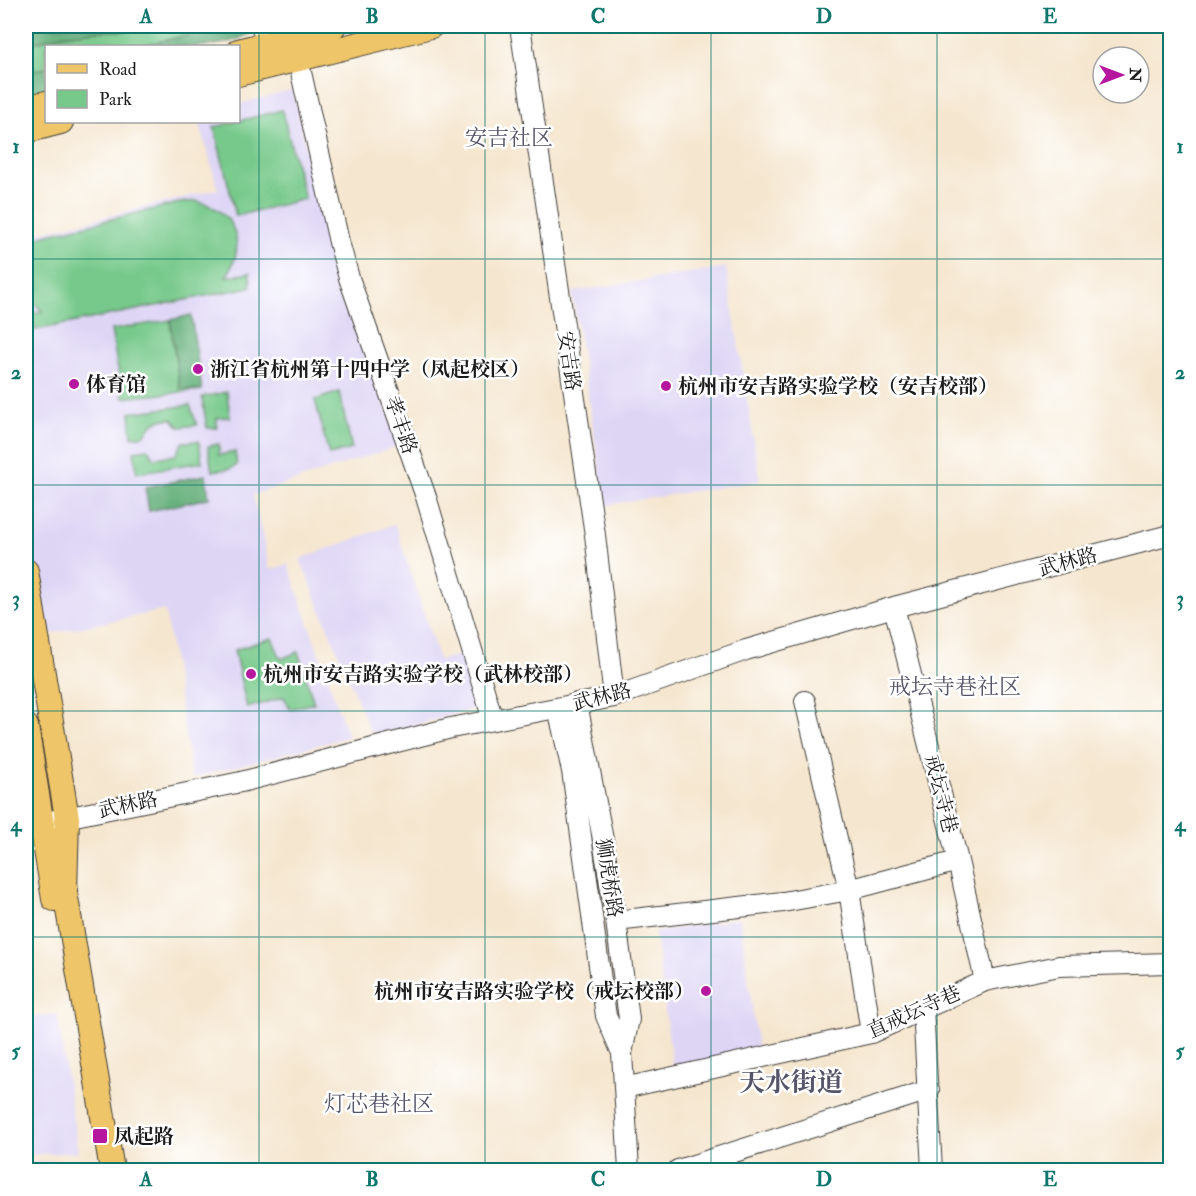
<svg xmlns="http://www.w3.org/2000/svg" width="1196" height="1196" font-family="'IM FELL Double Pica','Noto Serif SC',serif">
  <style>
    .built { fill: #ded5f5 }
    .green { fill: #77c98b; stroke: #4a7254; stroke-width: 1.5 }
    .forest { fill: #61ad77; stroke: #3e644a; stroke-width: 1.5 }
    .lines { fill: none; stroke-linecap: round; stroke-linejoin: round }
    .minor-casing { stroke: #3d3a37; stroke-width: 22 }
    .major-casing { stroke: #3d3a37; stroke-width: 26 }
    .minor { stroke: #fff; stroke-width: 20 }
    .major { stroke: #eec569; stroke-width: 24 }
    .grid { fill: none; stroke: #0f766e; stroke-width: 1.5; stroke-opacity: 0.55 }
    .poi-dot { fill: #b5179e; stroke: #fff; stroke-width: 2 }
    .labels { text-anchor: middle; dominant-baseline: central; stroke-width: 5; stroke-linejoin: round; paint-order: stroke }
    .street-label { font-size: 20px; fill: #1c1c1c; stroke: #fff }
    .poi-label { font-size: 20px; font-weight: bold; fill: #1c1c1c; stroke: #fff; text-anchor: start }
    .quarter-label { font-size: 22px; fill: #565468; stroke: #fff }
    .district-label { font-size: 26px; font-weight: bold; fill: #565468; stroke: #fff }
    .neatline { fill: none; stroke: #0f766e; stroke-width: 2 }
    .grid-label { font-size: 20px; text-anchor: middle; font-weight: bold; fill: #0f766e }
  </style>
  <rect width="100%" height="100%" fill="#fff"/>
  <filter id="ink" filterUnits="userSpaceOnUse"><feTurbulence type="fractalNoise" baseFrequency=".0167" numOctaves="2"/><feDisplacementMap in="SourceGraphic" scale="12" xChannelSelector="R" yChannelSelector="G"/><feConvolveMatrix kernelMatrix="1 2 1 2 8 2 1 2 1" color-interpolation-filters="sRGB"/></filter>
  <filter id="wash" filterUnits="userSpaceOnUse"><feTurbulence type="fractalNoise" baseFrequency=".008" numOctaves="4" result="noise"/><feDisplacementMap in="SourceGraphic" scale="24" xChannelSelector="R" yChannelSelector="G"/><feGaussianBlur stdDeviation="1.35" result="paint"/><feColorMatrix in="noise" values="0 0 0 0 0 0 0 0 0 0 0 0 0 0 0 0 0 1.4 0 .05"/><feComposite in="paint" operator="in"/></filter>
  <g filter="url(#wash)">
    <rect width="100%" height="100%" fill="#f5e6cf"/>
    <path class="built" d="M 293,90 L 340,292 L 401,445 L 253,495 L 270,570 L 288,564 L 348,737 L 192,778 L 165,610 L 44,635 L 26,486 L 26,236 L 218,189 L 199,122 L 238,122 L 239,104 Z
      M 726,267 L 760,481 L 605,505 L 572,292 Z
      M 395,524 L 439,660 L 467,653 L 483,706 L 377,736 L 370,731 L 300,559 Z
      M 740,918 L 758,1051 L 673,1070 L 655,932 Z
      M 57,1014 L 78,1152 L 26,1155 L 26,1018 Z
      M 79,1160 L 81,1170 L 26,1170 L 26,1163 Z"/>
    <path class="green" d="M 149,26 L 188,26 L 190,35 L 140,46 L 46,46 L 46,68 L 37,70 L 26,68 L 26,47 L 35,42 L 63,35 L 94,31 L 125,31 Z
      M 282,110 L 305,199 L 236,216 L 214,127 Z
      M 196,201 C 235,210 248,244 226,277 L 250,273 L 251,287 L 35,330 L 31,314 L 42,311 C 23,293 15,253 41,236 L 179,203 Z
      M 170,320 L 180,389 L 202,390 L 123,398 L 111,330 Z
      M 227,392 L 230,417 L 217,418 L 217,428 L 207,428 L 202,397 Z
      M 339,392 L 352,449 L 329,455 L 315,400 Z
      M 190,405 L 197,425 L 180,427 L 172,419 C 158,419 151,422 145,435 L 132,437 L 130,413 Z
      M 199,441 L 202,462 L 137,473 L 134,451 L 148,449 L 154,458 L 176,455 L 183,442 Z
      M 219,444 L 219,455 L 235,452 L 237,465 L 230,469 L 212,471 L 208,446 Z
      M 272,638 L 281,659 L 298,652 L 314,703 L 290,709 L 284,697 L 247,708 L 234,650 Z"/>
    <path class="forest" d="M 26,26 L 149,26 L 125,31 L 94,31 L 63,35 L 35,42 L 26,47 Z
      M 188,26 L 256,26 L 257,29 C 225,53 178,46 140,46 L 190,35 Z
      M 26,68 L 37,70 L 46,68 L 46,89 L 26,94 Z
      M 191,315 L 202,390 L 180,389 L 170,320 Z
      M 206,475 L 209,498 L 149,511 L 145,487 Z"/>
  </g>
  <g filter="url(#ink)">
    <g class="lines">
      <g class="minor-casing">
        <path id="minor" d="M 261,26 L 268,43
          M 520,26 L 595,535 L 614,697
          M 298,59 L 339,242 L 349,278 L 426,497 L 493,720
          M 894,607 L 958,861 L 985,981
          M 805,701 L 849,890 L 871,1033
          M 558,708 L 572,771 L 606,1016 L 622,1053 L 629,1019 L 616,921 L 602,834 L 577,703
          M 26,828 L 41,823 L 241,782 L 451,728 L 614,697 L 746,650 L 894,607 L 1170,535
          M 616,921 L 783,902 L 849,890 L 958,861
          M 923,1008 L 932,1170
          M 622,1053 L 629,1170
          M 624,1088 L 871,1033 L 985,981 L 1059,966 L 1170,963
          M 678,1170 L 929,1090"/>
      </g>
      <g class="major-casing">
        <path id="major" d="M 238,51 L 334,26
          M 238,74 L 431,26
          M 26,108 L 46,103
          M 26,131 L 61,122
          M 26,571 L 67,818 L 65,892 L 112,1170
          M 26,726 L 54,899"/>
      </g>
      <use href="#minor" class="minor"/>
      <use href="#major" class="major"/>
    </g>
  </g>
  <path class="grid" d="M 259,26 L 259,1170M 485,26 L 485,1170M 711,26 L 711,1170M 937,26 L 937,1170M 26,259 L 1170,259M 26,485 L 1170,485M 26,711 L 1170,711M 26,937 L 1170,937"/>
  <g class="poi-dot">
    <circle cx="198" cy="369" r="6"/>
    <circle cx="74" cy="384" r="6"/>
    <circle cx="666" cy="386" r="6"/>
    <circle cx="251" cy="674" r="6"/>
    <circle cx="706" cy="991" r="6"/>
    <rect x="92" y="1128" width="16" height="16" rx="3"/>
  </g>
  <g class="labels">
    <g class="street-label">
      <text transform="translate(569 361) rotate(82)">安吉路</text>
      <text transform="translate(401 425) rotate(71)">孝丰路</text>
      <text transform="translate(1068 562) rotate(-15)">武林路</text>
      <text transform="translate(602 697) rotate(-14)">武林路</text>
      <text transform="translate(941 794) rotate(76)">戒坛寺巷</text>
      <text transform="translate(128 805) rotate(-12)">武林路</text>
      <text transform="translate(609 878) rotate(81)">狮虎桥路</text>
      <text transform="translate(914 1012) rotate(-24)">直戒坛寺巷</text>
    </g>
    <g class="poi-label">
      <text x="210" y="369">浙江省杭州第十四中学（凤起校区）</text>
      <text x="86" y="384">体育馆</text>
      <text x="678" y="386">杭州市安吉路实验学校（安吉校部）</text>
      <text x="263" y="674">杭州市安吉路实验学校（武林校部）</text>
      <text x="694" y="991" text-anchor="end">杭州市安吉路实验学校（戒坛校部）</text>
      <text x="114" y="1136">凤起路</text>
    </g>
    <g class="quarter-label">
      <text x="509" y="138">安吉社区</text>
      <text x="955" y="687">戒坛寺巷社区</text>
      <text x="379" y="1104">灯芯巷社区</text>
    </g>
    <g class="district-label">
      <text x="791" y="1083">天水街道</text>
    </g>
  </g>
  <rect width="1196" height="1196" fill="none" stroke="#fff" stroke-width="66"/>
  <rect x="45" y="45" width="195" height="78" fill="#ffffff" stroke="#a4a4a4" stroke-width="1.5"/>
  <rect x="57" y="64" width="30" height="9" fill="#eec569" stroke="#a4a4a4" stroke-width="1.5"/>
  <text x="99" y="75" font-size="18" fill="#1c1c1c">Road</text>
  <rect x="57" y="90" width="30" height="18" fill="#77c98b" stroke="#a4a4a4" stroke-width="1.5"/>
  <text x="99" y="105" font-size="18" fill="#1c1c1c">Park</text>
  <g transform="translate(1121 75) rotate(90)"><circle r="28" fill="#ffffff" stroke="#a4a4a4" stroke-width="1.5"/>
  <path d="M0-4.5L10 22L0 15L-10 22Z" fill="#b5179e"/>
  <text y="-9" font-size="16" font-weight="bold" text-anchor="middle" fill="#1c1c1c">N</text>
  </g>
  <rect x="33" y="33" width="1130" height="1130" class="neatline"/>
  <g class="grid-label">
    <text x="146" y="23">A</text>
    <text x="372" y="23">B</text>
    <text x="598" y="23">C</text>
    <text x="824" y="23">D</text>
    <text x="1050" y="23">E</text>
    <text x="16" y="153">1</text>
    <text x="1180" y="153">1</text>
    <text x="16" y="379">2</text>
    <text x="1180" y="379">2</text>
    <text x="16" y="605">3</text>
    <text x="1180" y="605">3</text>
    <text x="16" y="831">4</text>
    <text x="1180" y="831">4</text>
    <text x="16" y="1057">5</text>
    <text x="1180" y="1057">5</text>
    <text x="146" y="1186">A</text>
    <text x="372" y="1186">B</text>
    <text x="598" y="1186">C</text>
    <text x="824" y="1186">D</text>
    <text x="1050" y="1186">E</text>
  </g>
</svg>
